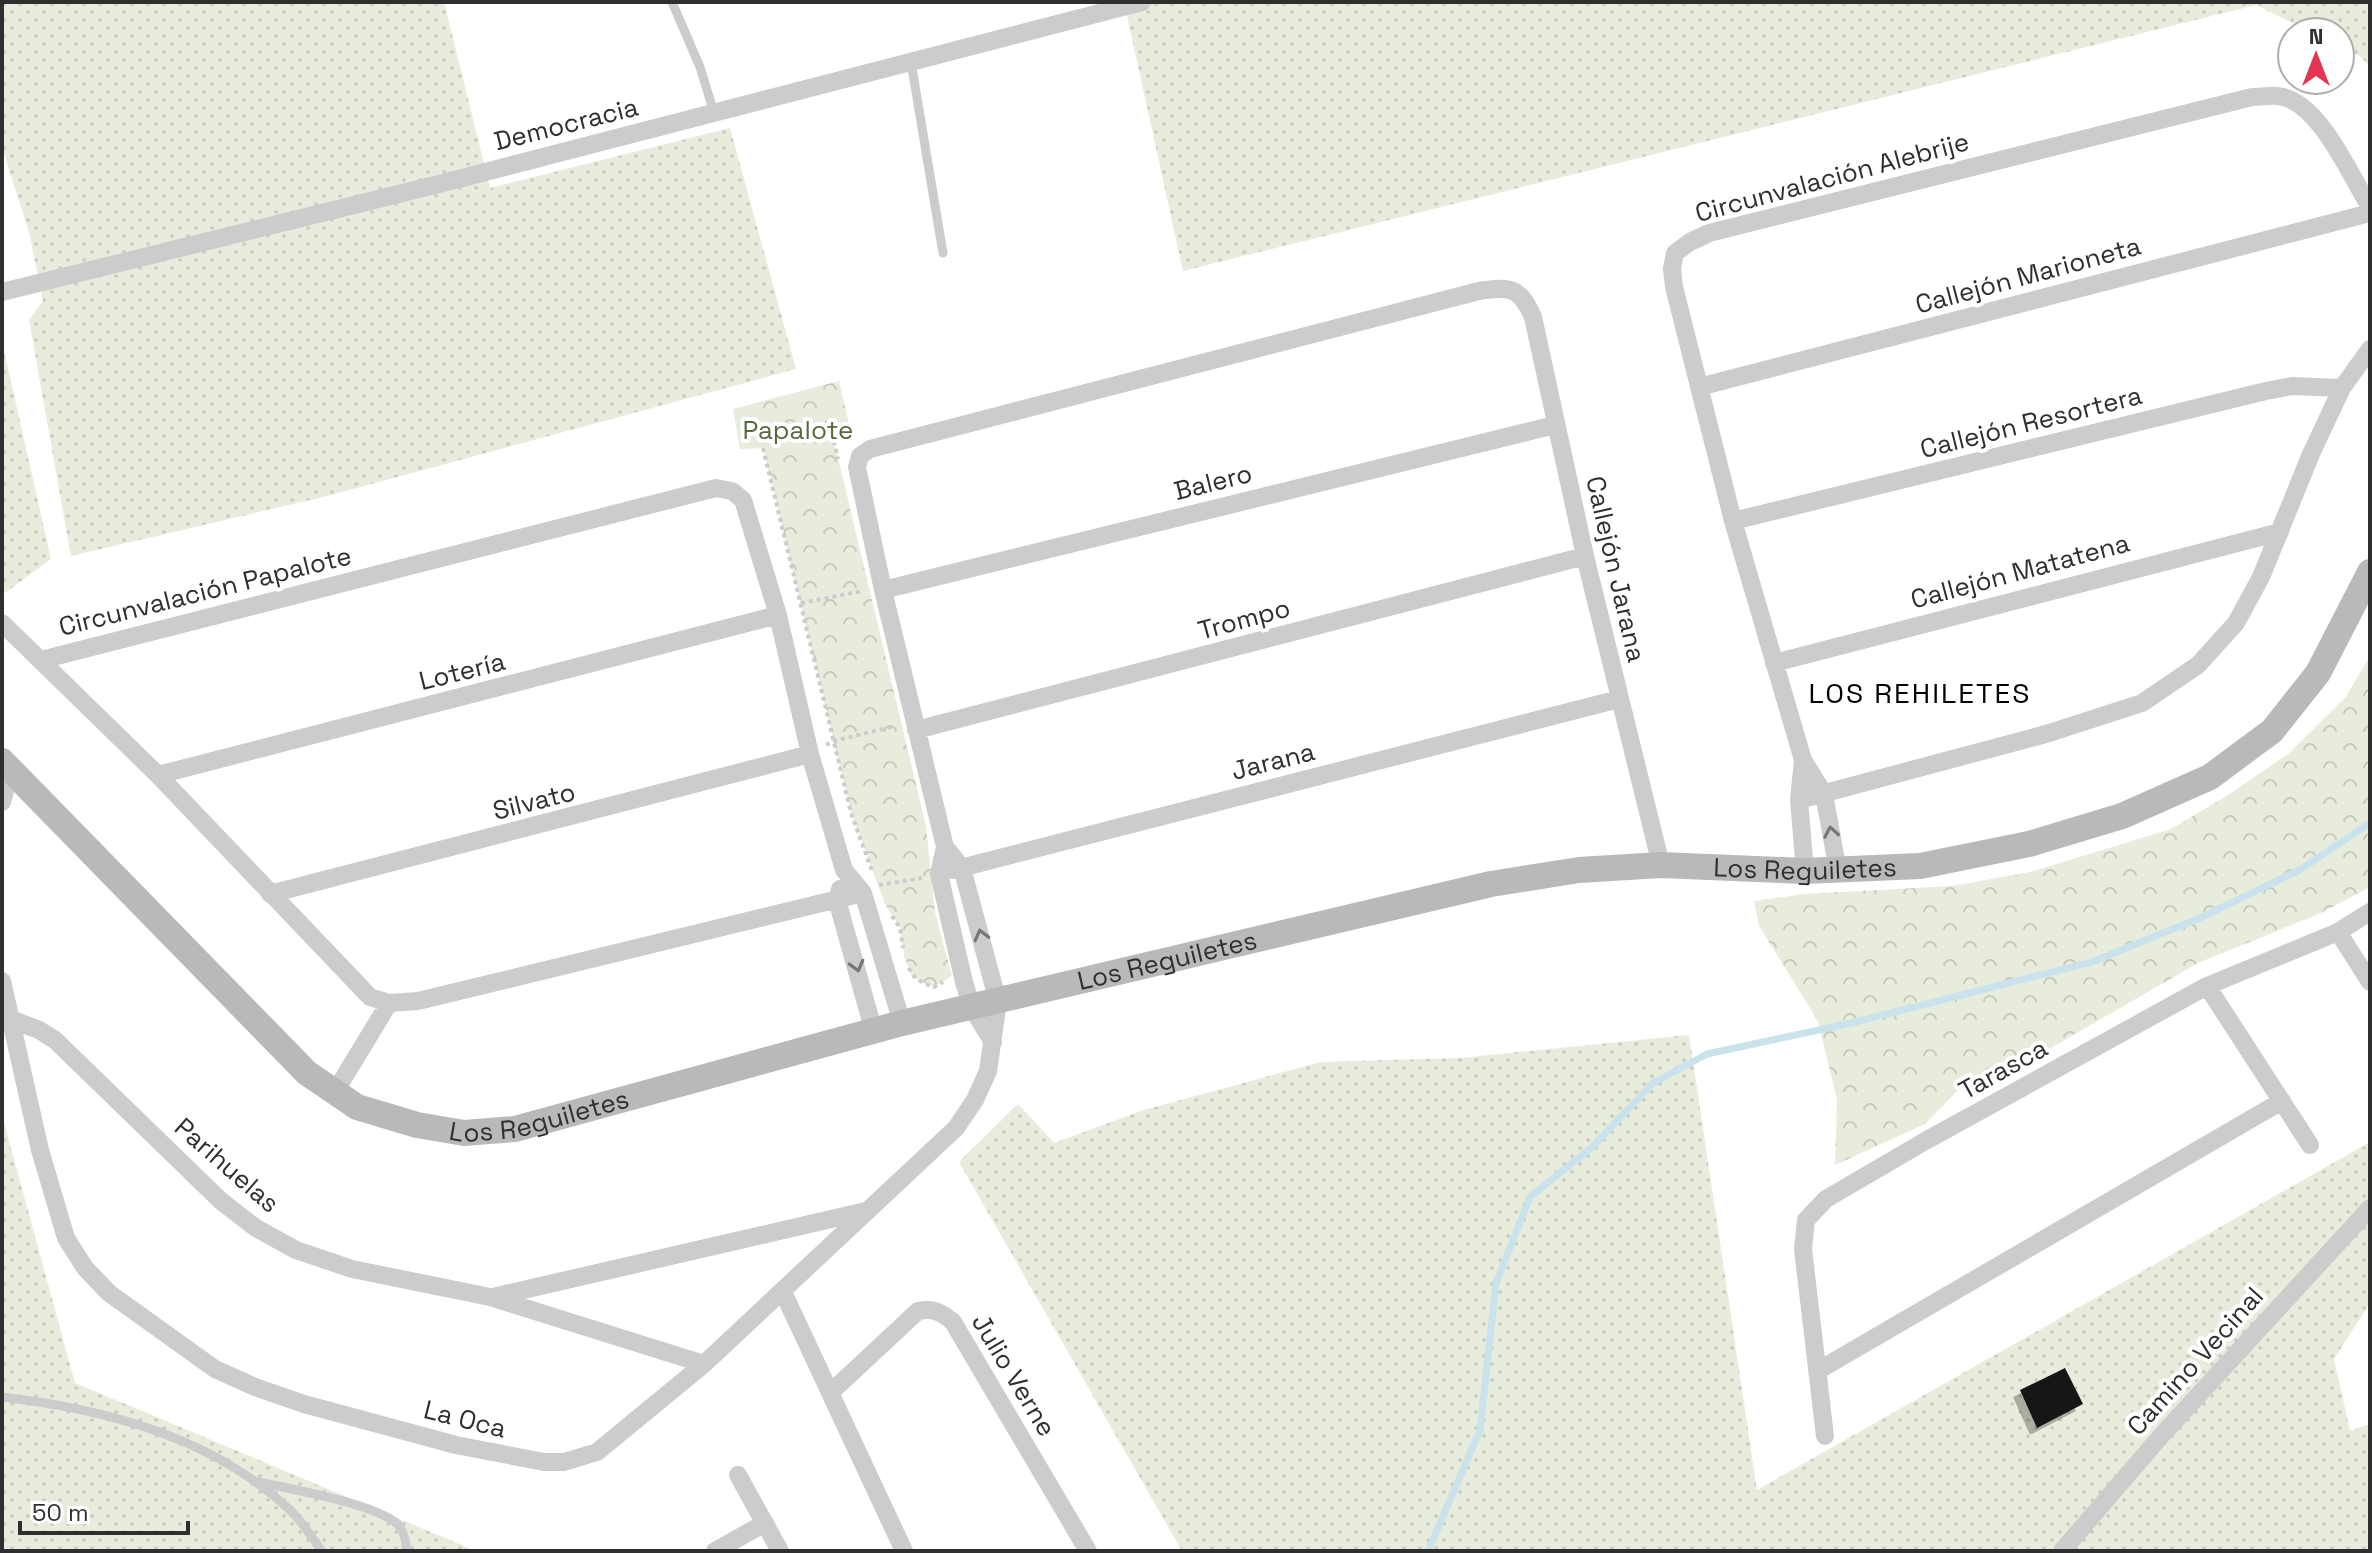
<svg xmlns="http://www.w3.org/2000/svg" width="2372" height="1553" font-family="'Space Grotesk',sans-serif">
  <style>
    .grass { fill: url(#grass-dots) }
    .park { fill: url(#park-crowns) }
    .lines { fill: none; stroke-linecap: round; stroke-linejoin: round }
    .stream { stroke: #cae2eb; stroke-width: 7 }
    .building { fill: #161616; filter: url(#shadow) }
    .path { stroke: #ccc; stroke-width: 4; stroke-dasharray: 4 4; stroke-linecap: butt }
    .lane { stroke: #ccc; stroke-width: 9 }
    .street { stroke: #ccc; stroke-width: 18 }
    .secondary { stroke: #b9b9b9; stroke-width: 26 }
    .oneway { stroke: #767676 }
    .labels { text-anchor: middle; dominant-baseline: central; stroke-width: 8; stroke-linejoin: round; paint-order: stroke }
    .street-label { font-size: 26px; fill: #2f2f2f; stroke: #fff }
    .park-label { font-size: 26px; fill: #566a3d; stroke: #fff }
    .neighbourhood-label { font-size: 28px; letter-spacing: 2px; fill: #000; stroke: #fff }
  </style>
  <defs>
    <pattern id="grass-dots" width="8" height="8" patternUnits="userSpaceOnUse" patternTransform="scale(2)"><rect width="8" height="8" fill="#e7ecdd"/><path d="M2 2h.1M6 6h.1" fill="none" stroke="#c6cbbe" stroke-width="1.8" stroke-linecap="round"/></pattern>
    <pattern id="park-crowns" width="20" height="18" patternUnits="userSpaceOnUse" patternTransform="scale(2)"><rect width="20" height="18" fill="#e7ecdd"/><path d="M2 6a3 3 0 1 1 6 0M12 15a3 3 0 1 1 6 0" fill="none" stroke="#c6cbbe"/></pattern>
    <filter id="shadow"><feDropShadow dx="-7" dy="7" stdDeviation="0" flood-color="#0004"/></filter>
  </defs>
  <rect width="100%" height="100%" fill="#fff"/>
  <path class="grass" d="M 2,2 L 444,2 L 490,188 L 730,128 L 796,369 L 327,496 L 71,556 L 29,320 L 43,301 L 29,232 L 2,148 Z
    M 1124,2 L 2370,2 L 2370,67 L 2361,57 L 2340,46 L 2340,32 L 2311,32 L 2256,5 L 1183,271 Z
    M 2,342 L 51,559 L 2,595 Z
    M 1689,1035 L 1757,1490 L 2370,1142 L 2370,1303 L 2334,1359 L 2350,1431 L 2370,1424 L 2370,1551 L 1182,1551 L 959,1162 L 1018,1104 L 1054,1143 L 1144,1110 L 1321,1062 L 1460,1058 Z
    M 2,1115 L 75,1383 L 476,1551 L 2,1551 Z"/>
  <path class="park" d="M 839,381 L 850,428 L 834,441 L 926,826 L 935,912 L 952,976 L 934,987 L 921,982 L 911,975 L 904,956 L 900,928 L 885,904 L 851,813 L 763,448 L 740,449 L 733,409 Z
    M 2370,656 L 2370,887 L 2319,914 L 2198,963 L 2049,1049 L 1962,1086 L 1925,1124 L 1835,1165 L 1837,1100 L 1818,1021 L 1759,926 L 1754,901 L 1804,894 L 1953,886 L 2030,872 L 2171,829 L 2225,797 L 2288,754 L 2345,698 Z"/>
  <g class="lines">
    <path class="stream" d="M 1428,1551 L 1480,1430 L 1496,1283 L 1530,1197 L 1592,1147 L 1653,1083 L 1707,1054 L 1847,1024 L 2092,962 L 2202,917 L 2301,869 L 2370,823"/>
  </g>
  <path class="building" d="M 2065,1368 L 2083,1404 L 2037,1428 L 2020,1390 Z"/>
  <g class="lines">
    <path class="path" d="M 834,441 L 838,459
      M 763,448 L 851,813 L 872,871
      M 801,603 L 863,591
      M 826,745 L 834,741 L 895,726
      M 879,885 L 922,878
      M 892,916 L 900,928 L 903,948
      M 909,968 C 914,980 923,983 934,987 L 943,982"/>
    <path class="lane" d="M 672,2 L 700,67 L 714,113
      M 911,62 L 943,253
      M 2,1397 C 106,1409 215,1438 292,1512 C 303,1523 312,1538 322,1551
      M 259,1482 C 289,1489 384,1505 400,1527 C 404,1534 407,1544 406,1551"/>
    <path class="street" d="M 2,292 L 443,183 L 1142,2
      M 1699,387 L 2370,213
      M 1733,521 L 2266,391 L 2292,386 L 2342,388
      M 883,590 L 1555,425
      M 2,623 L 158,775 L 370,997 L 389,1003 L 418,1001 L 863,893
      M 41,660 L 716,488 L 732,491 L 743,500 L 778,615 L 810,754 L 844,870 L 863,893 L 902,1023
      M 1774,663 L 2280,532
      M 916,730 L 1585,556
      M 1803,760 L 1799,800 L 1805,871
      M 158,775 L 778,615
      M 1799,800 L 2046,734 L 2142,703 L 2198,665 L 2236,623 L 2261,577 L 2311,454 L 2342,388 L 2370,349
      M 2,802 L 11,770
      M 953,870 L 1619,699
      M 1838,871 L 1824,794 L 1803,760 L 1733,521 L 1674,287 L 1672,269 L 1675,253 L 1690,242 L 1709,233 L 2252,97 C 2262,97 2274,94 2283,97 C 2321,106 2350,175 2370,207
      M 840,889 L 837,900 L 874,1032
      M 270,894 L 810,754
      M 2338,932 L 2370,982
      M 2,981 L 40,1150 L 66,1238 L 85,1268 L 109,1293 L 215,1369 L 255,1387 L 304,1404 L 456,1445 L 544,1462 L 564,1462 L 597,1452 L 704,1364 L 956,1128 L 975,1100 L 988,1071 L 998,1002 L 962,868 L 945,847
      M 2207,986 L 2310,1145
      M 11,1019 L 39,1030 L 55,1040 L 221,1201 L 256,1228 L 296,1250 L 352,1269 L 490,1297 L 704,1364
      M 993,1042 L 972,1008 L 964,982 L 939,874 L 945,847 L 883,590 L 857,467 L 860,456 L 870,449 L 1479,291 C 1510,286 1520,287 1533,317 L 1585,556 L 1661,865
      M 335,1092 L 389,1003
      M 783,1292 L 904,1551
      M 493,1297 L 866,1211
      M 1819,1370 L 2282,1101
      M 830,1393 L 918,1311 C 934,1308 941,1312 953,1322 L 1088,1551
      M 1825,1436 L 1803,1249 L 1806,1220 L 1826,1199 L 1927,1140 L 2207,986 L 2338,932 L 2370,912
      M 738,1475 L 780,1551
      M 715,1551 L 765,1523
      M 2062,1551 L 2161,1436 L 2370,1208"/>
    <path class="secondary" id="s1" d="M 2,761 L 307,1073 L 357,1107 L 417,1125 L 464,1133 L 515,1129 L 902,1023 L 1491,884 L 1579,870 L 1661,865 L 1805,871 L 1920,866 L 2029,844 L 2122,816 L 2210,777 L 2272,731 L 2318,673 L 2370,572"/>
  </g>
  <defs><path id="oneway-chevron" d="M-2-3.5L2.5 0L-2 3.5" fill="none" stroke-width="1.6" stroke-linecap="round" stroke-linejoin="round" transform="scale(2)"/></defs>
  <g class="oneway">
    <use href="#oneway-chevron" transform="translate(1831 832) rotate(-100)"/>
    <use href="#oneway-chevron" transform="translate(981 935) rotate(-104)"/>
    <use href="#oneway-chevron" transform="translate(857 966) rotate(75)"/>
  </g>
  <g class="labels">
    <g class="street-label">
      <text transform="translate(566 124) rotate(-14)">Democracia</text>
      <text transform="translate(1832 177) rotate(-15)">Circunvalación Alebrije</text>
      <text transform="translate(2028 275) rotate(-15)">Callejón Marioneta</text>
      <text transform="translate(2031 422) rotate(-14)">Callejón Resortera</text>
      <text transform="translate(1213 482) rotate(-14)">Balero</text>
      <text transform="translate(1616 569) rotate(77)">Callejón Jarana</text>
      <text transform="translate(2020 571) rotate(-15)">Callejón Matatena</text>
      <text transform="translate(205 591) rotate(-14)">Circunvalación Papalote</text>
      <text transform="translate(1244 619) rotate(-15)">Trompo</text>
      <text transform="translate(462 671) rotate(-14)">Lotería</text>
      <text transform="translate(1273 761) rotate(-14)">Jarana</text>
      <text transform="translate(534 801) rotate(-14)">Silvato</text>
      <text stroke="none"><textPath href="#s1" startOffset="1980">Los Reguiletes</textPath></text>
      <text stroke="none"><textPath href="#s1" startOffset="1332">Los Reguiletes</textPath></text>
      <text transform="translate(2003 1069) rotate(-29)">Tarasca</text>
      <text stroke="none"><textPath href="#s1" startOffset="684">Los Reguiletes</textPath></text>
      <text transform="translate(227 1165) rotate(41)">Parihuelas</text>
      <text transform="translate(2195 1361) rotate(-48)">Camino Vecinal</text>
      <text transform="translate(1014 1375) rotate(59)">Julio Verne</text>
      <text transform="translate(465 1419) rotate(14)">La Oca</text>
    </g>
    <g class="park-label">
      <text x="798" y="430">Papalote</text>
    </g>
    <g class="neighbourhood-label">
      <text x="1920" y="693">LOS REHILETES</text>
    </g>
  </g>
  <rect width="2372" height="1553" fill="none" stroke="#2f2f2f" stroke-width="8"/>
  <g transform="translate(2316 56)"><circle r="38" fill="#ffffff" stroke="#acacac" stroke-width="2"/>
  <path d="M0-6L14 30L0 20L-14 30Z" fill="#e33452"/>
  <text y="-12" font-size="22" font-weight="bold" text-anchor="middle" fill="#2f2f2f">N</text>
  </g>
  <path d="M20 1521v12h168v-12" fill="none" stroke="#2f2f2f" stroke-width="4"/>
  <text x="32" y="1521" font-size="24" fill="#2f2f2f" stroke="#ffffff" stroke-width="6" paint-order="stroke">50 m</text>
</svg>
